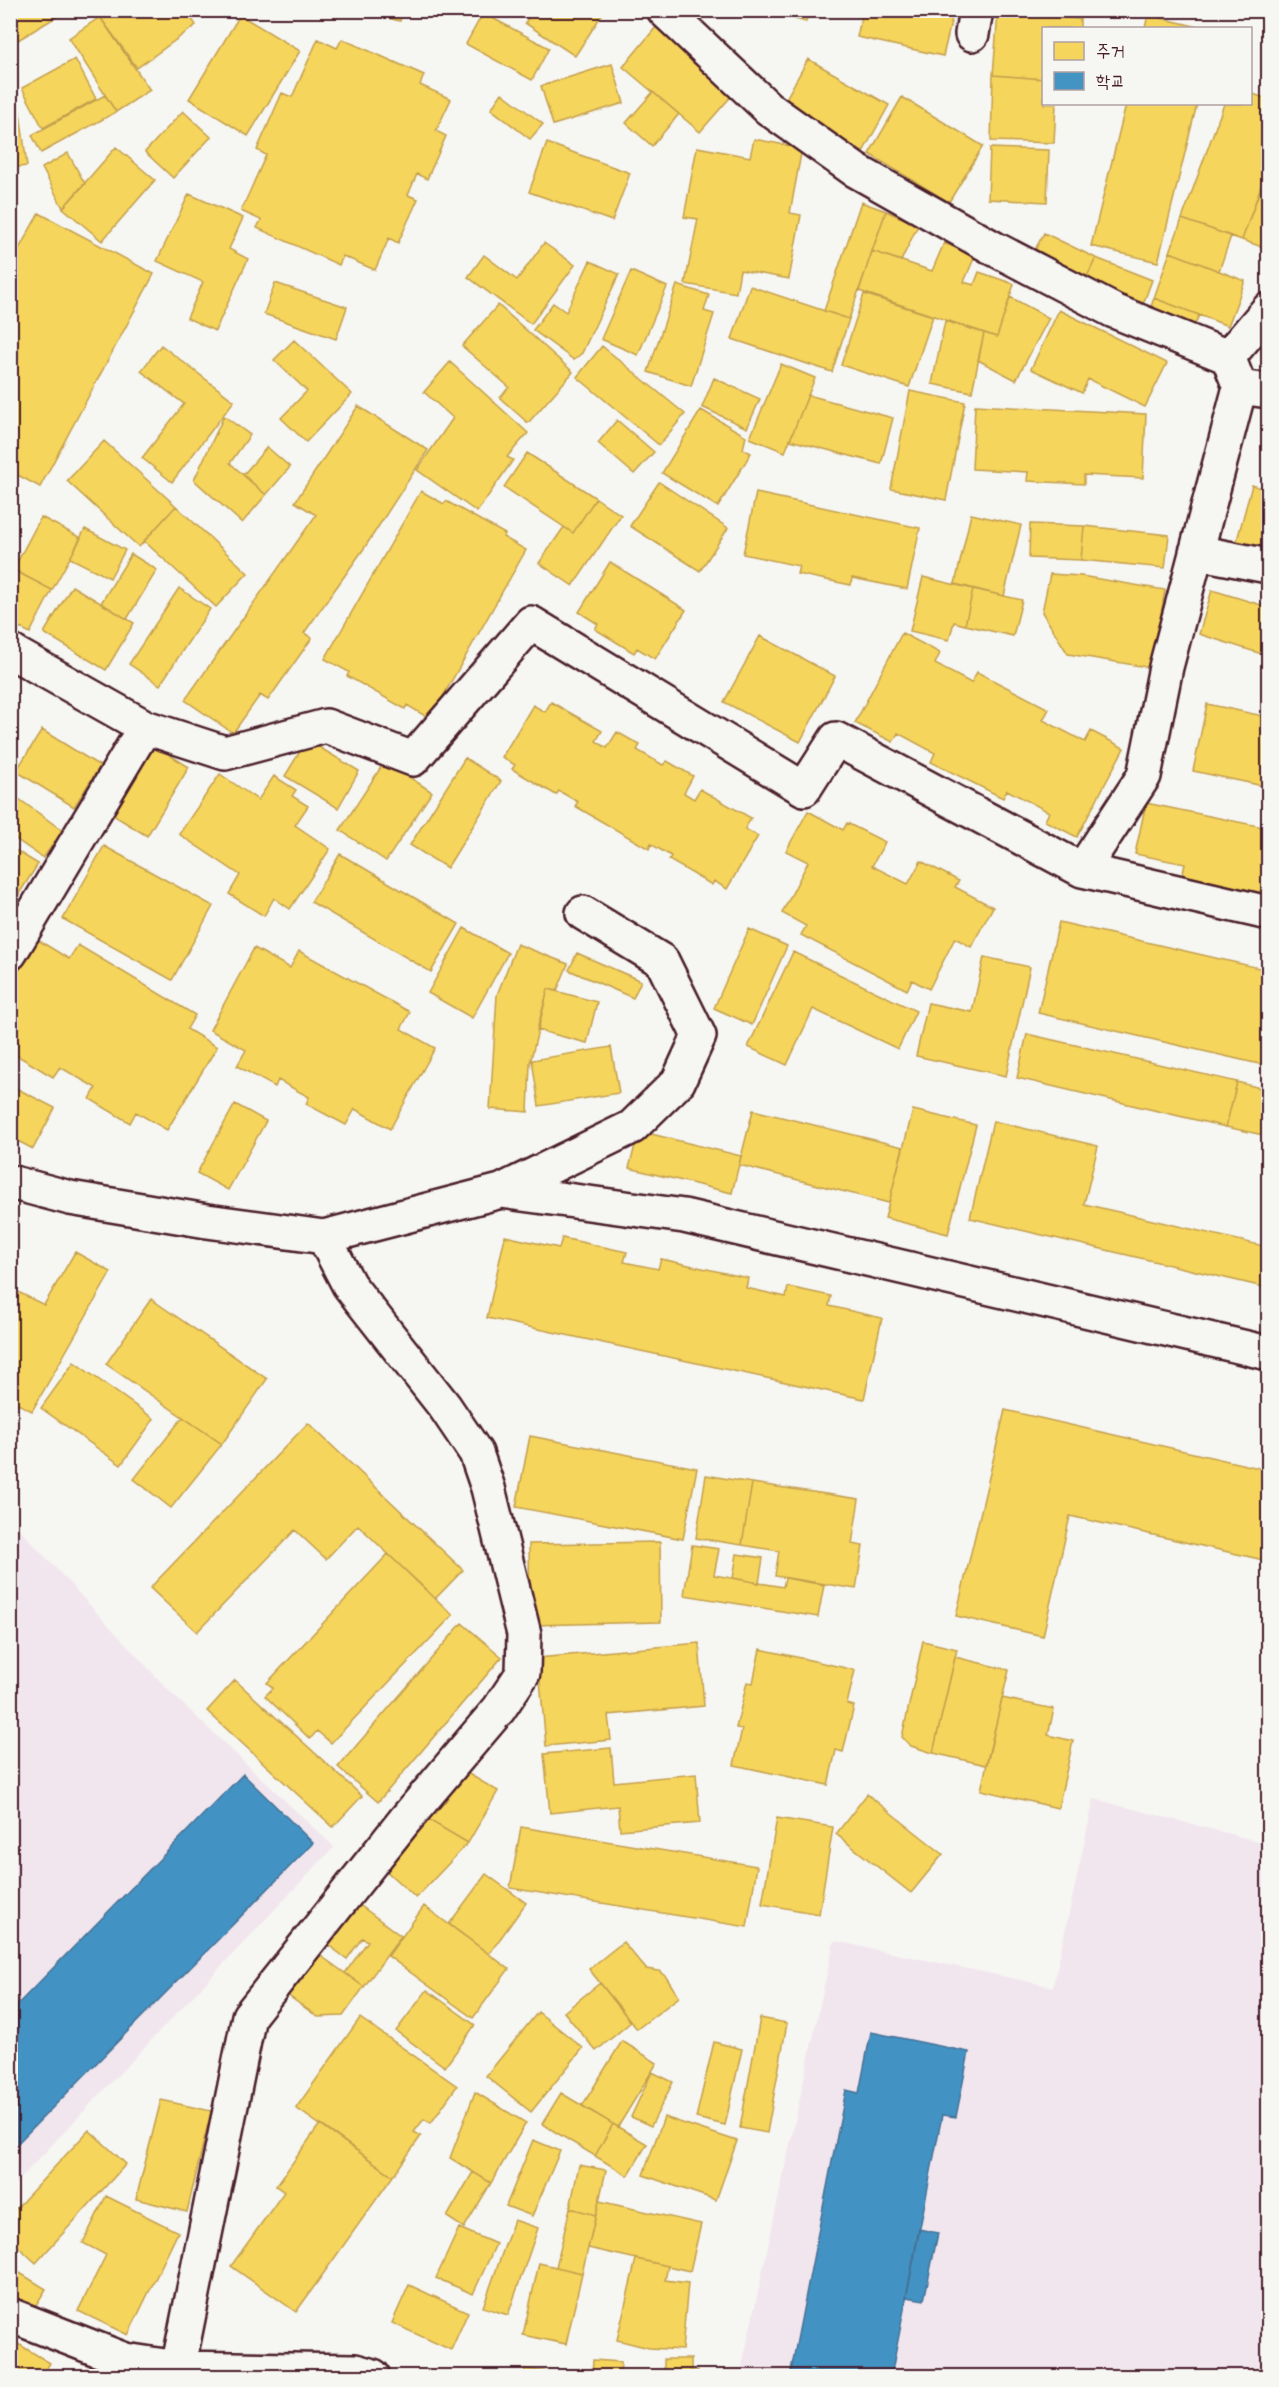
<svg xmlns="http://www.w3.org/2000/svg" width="1279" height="2387" font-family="Sriracha,'Poor Story',sans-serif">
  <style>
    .built { fill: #f1e5ee }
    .homes { fill: #f6d55c; stroke: #c29e4d; stroke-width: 1.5 }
    .schools { fill: #4393c3; stroke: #457095; stroke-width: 1.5 }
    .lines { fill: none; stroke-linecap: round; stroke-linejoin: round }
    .street-casing { stroke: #4a1f2b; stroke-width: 38 }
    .street { stroke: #f6f6f2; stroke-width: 33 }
  </style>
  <rect width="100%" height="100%" fill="#f6f6f2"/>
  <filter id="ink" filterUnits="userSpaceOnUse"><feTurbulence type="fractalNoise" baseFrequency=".0167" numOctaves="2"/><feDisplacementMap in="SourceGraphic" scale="12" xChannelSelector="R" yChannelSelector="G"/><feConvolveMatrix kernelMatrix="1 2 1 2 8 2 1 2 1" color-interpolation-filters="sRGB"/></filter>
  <g filter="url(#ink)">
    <path class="built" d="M 11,1520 L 171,1693 L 334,1847 L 11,2188 Z
      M 1094,1799 L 1268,1844 L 1268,2376 L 740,2376 L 834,1941 L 1053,1987 Z"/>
    <path class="homes" d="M 10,10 L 68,10 L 13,43 L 10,40 Z
      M 95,10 L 186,10 L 196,25 L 137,68 Z
      M 356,10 L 402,10 L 400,21 Z
      M 533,10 L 605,10 L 575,56 L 525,23 Z
      M 763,10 L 809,10 L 806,22 Z
      M 863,10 L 954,10 L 943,56 L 857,37 Z
      M 999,10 L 1063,10 L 1062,18 L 998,13 Z
      M 483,13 L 549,48 L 532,80 L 466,44 Z
      M 998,13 L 1080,19 L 1080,28 L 1044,28 L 1044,79 L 993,75 Z
      M 240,15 L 300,51 L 248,136 L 189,99 Z
      M 1148,15 L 1203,28 L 1145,28 Z
      M 100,17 L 150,90 L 116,112 L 69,38 Z
      M 656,27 L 734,93 L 700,132 L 623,67 Z
      M 318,39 L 337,48 L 342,39 L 424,75 L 420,85 L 451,99 L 436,131 L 446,136 L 427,179 L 417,174 L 408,195 L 418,199 L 398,243 L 389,238 L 375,270 L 343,256 L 339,265 L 257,228 L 261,220 L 241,211 L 266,155 L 257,150 L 282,93 L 292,97 Z
      M 75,59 L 96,99 L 43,128 L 22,88 Z
      M 808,59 L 889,105 L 863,152 L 782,106 Z
      M 612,64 L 624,103 L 553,125 L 541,86 Z
      M 993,75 L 1044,79 L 1044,104 L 1056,104 L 1054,143 L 991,141 Z
      M 16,82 L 27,166 L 10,168 L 10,83 Z
      M 653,92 L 679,114 L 652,146 L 626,123 Z
      M 502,93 L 543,124 L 530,139 L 491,109 Z
      M 1250,93 L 1268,99 L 1268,166 L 1242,240 L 1182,219 L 1224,104 L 1250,104 Z
      M 105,95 L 116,112 L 41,153 L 32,135 Z
      M 902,97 L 983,146 L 949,202 L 869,154 Z
      M 1126,104 L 1197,104 L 1158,262 L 1091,246 Z
      M 183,111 L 211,137 L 173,178 L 145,152 Z
      M 754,139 L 802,148 L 790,213 L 801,215 L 789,279 L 740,270 L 736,293 L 685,284 L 698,219 L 684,217 L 697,147 L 750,157 Z
      M 547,143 L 630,173 L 612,221 L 529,192 Z
      M 116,147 L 155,180 L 102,241 L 63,208 Z
      M 990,148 L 1049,150 L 1047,202 L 988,199 Z
      M 68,153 L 85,184 L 63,208 L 42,168 Z
      M 1260,190 L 1268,193 L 1268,249 L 1242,240 Z
      M 189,194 L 243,218 L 229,249 L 248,259 L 215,331 L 187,318 L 203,282 L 157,261 Z
      M 861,202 L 886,211 L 849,319 L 824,311 Z
      M 886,211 L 918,225 L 901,261 L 872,251 Z
      M 39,213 L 154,274 L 40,487 L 10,471 L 10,265 Z
      M 1182,219 L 1231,236 L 1219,271 L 1170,252 Z
      M 1044,233 L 1096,258 L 1083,285 L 1030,259 Z
      M 544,243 L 575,265 L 531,324 L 468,277 L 484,255 L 517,280 Z
      M 944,243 L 975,256 L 964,282 L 974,285 L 979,272 L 1014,284 L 997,337 L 859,291 L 872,251 L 932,271 Z
      M 1170,252 L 1245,281 L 1228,326 L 1154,298 Z
      M 1096,258 L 1152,280 L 1142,307 L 1083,285 Z
      M 590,261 L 619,274 L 582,353 L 574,360 L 533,330 L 553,303 L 566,312 Z
      M 631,271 L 667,287 L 638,355 L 601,339 Z
      M 275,283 L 347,307 L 336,339 L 264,314 Z
      M 677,285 L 709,295 L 704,311 L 714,314 L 691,386 L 648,372 Z
      M 750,286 L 849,319 L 832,372 L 732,339 Z
      M 864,294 L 933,316 L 909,387 L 841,365 Z
      M 1010,297 L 1049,318 L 1016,380 L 978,360 L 984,333 L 997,337 Z
      M 1154,298 L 1199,315 L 1192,332 L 1148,315 Z
      M 498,305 L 573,372 L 528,423 L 500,398 L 509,387 L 462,346 Z
      M 1059,310 L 1167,363 L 1145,407 L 1088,379 L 1082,393 L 1031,369 Z
      M 945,321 L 984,333 L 972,392 L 932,384 Z
      M 294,340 L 352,394 L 306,442 L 281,418 L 307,391 L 274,360 Z
      M 161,345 L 234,401 L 172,482 L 142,458 L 184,404 L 141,371 Z
      M 602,346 L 685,414 L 659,445 L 577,377 Z
      M 450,362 L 528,433 L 507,457 L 513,460 L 477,512 L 417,470 L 453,418 L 424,392 Z
      M 781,364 L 815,378 L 785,452 L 750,438 Z
      M 714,378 L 760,399 L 747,428 L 702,407 Z
      M 910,391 L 965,402 L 946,500 L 891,489 Z
      M 808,395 L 893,418 L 881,464 L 790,440 Z
      M 975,405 L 1146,414 L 1143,478 L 1084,475 L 1084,484 L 1027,481 L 1028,472 L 972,469 Z
      M 358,406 L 428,450 L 365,547 L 304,633 L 312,638 L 268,700 L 260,695 L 233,733 L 185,700 L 316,515 L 295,502 Z
      M 701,410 L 746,436 L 743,449 L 751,453 L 718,507 L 662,473 Z
      M 224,416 L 250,435 L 230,463 L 266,495 L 242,523 L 194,480 Z
      M 617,420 L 654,452 L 634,474 L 598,443 Z
      M 104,441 L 176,506 L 139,547 L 67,481 Z
      M 267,447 L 290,467 L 266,495 L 243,475 Z
      M 527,453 L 596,498 L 573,533 L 504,487 Z
      M 659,482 L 728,528 L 700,571 L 630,526 Z
      M 1252,485 L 1268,490 L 1268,552 L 1236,544 Z
      M 421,491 L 444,504 L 446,501 L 505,534 L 503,537 L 526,550 L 430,719 L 407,705 L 405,709 L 347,676 L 349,672 L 325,659 Z
      M 756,493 L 920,528 L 907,589 L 852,578 L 851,585 L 797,574 L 799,566 L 743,554 Z
      M 596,498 L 621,515 L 573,586 L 539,563 L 564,527 L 573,533 Z
      M 176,506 L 248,573 L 216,607 L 144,541 Z
      M 971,514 L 1021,525 L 1004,596 L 955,584 Z
      M 41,517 L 81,538 L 52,590 L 13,570 Z
      M 1030,524 L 1084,526 L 1081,560 L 1029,558 Z
      M 1084,526 L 1169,535 L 1165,568 L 1081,560 Z
      M 85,529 L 125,550 L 110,578 L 70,558 Z
      M 131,554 L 157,570 L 127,619 L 101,603 Z
      M 610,562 L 686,610 L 655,659 L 637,648 L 634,653 L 595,629 L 598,624 L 579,612 Z
      M 10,568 L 52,590 L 30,633 L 10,622 Z
      M 1050,574 L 1081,576 L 1165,590 L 1152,668 L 1068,654 L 1042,612 Z
      M 923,577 L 973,589 L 965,625 L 954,622 L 949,640 L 910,631 Z
      M 72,586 L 134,623 L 106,670 L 44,633 Z
      M 179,588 L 210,609 L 160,685 L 129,664 Z
      M 973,589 L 1022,600 L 1013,636 L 965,625 Z
      M 1212,590 L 1268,607 L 1268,656 L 1199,634 Z
      M 902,633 L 940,653 L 935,664 L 971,683 L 977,672 L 1049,709 L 1043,720 L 1085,742 L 1091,731 L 1124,748 L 1077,837 L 1045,821 L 1049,812 L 1007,790 L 1003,798 L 931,762 L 935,753 L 898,733 L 893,742 L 855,723 Z
      M 760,636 L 835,676 L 800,742 L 724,702 Z
      M 551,702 L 602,731 L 596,741 L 607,748 L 617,732 L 640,745 L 637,750 L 663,765 L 667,761 L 693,776 L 684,793 L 694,799 L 700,789 L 751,818 L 745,829 L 758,836 L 727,889 L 714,881 L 712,885 L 669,860 L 671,856 L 651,844 L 649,849 L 575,806 L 578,802 L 559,791 L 556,795 L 512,769 L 515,765 L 502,757 L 533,705 L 545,712 Z
      M 1207,704 L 1268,717 L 1268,787 L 1193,771 Z
      M 42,730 L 100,766 L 74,807 L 16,771 Z
      M 307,740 L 359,771 L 338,808 L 285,776 Z
      M 147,741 L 189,767 L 147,836 L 105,810 Z
      M 465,758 L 501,781 L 447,868 L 410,845 Z
      M 385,761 L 432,792 L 386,861 L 340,830 Z
      M 220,774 L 258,800 L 274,776 L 296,790 L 292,796 L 308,806 L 295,825 L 330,849 L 290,909 L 274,898 L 264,916 L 229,894 L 240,875 L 179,834 Z
      M 19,799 L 63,831 L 43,858 L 10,835 L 10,811 Z
      M 1146,803 L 1268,828 L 1268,900 L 1181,882 L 1185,864 L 1135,854 Z
      M 808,811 L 843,830 L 847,823 L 885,842 L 872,866 L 908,884 L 921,861 L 959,881 L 955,887 L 993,907 L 971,947 L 955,938 L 929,989 L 912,980 L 907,990 L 801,935 L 806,926 L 782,913 L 808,862 L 786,851 Z
      M 104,846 L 213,906 L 172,980 L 63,919 Z
      M 10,847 L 38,864 L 10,908 Z
      M 340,854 L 459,924 L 431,972 L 311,902 Z
      M 1059,922 L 1268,970 L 1268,1066 L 1038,1013 Z
      M 464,928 L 508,953 L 472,1018 L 428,993 Z
      M 749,929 L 787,946 L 752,1025 L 714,1008 Z
      M 38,940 L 69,959 L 78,945 L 195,1015 L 187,1029 L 217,1047 L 167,1130 L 136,1112 L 130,1123 L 90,1099 L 96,1088 L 60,1067 L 53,1077 L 13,1053 L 19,1042 L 10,1037 L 10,985 Z
      M 517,944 L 568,964 L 557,991 L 548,989 L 530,1063 L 528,1112 L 490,1109 L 497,995 Z
      M 254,948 L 290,968 L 299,951 L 410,1012 L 401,1029 L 435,1048 L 390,1129 L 355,1109 L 346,1125 L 306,1104 L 309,1097 L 278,1080 L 275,1087 L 237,1066 L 246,1050 L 210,1030 Z
      M 793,952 L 916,1011 L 898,1049 L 813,1009 L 787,1065 L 748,1047 Z
      M 577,953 L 641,981 L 633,998 L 569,970 Z
      M 984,957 L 1030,967 L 1006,1076 L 916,1056 L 928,1003 L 972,1012 Z
      M 548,989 L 597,1002 L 587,1043 L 537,1030 Z
      M 1027,1034 L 1237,1082 L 1226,1127 L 1017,1078 Z
      M 611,1047 L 619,1093 L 539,1106 L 532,1060 Z
      M 1237,1082 L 1268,1090 L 1268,1136 L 1226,1127 Z
      M 10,1085 L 55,1108 L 33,1149 L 10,1137 Z
      M 235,1104 L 266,1121 L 228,1190 L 197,1173 Z
      M 753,1110 L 903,1147 L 889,1203 L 739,1165 Z
      M 913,1110 L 976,1125 L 948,1234 L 885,1218 Z
      M 993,1121 L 1098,1146 L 1084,1204 L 1268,1247 L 1268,1288 L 970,1218 Z
      M 639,1131 L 741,1156 L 732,1193 L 629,1168 Z
      M 505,1236 L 559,1248 L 562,1238 L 627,1252 L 624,1262 L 658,1269 L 661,1259 L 748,1278 L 746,1288 L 786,1297 L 788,1287 L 831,1296 L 829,1306 L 882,1318 L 864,1399 L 487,1318 Z
      M 75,1252 L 111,1272 L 32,1411 L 10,1400 L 10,1288 L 44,1305 Z
      M 151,1299 L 267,1379 L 222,1444 L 106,1364 Z
      M 74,1362 L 154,1419 L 121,1465 L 41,1408 Z
      M 1005,1410 L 1268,1470 L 1268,1561 L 1070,1516 L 1043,1636 L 956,1616 Z
      M 183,1417 L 222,1444 L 171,1508 L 134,1479 Z
      M 308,1423 L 463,1570 L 435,1599 L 358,1525 L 326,1559 L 295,1530 L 197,1632 L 150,1588 Z
      M 530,1436 L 697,1468 L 683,1539 L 516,1507 Z
      M 706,1475 L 752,1483 L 742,1545 L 696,1538 Z
      M 752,1483 L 859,1499 L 852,1544 L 863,1546 L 856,1589 L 775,1576 L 779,1551 L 742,1545 Z
      M 660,1542 L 661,1622 L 530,1625 L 529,1544 Z
      M 692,1545 L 719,1549 L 714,1575 L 783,1587 L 785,1578 L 824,1585 L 818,1617 L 684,1595 Z
      M 388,1554 L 453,1615 L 331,1743 L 317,1731 L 310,1739 L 265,1696 L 273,1688 L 267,1683 Z
      M 737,1554 L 763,1558 L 759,1583 L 733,1578 Z
      M 462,1623 L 502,1657 L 378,1802 L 338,1767 Z
      M 923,1641 L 957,1649 L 933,1753 L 911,1746 L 902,1737 Z
      M 699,1643 L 704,1706 L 608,1715 L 611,1740 L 546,1746 L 538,1658 Z
      M 760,1649 L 855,1670 L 847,1704 L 854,1706 L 843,1752 L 836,1750 L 828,1785 L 734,1765 L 742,1729 L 736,1728 L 747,1682 L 753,1683 Z
      M 955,1657 L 1009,1670 L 986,1765 L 933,1753 Z
      M 235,1680 L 362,1796 L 333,1827 L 207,1711 Z
      M 1002,1698 L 1054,1709 L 1048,1735 L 1073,1741 L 1058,1808 L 981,1790 Z
      M 611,1748 L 614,1782 L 696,1774 L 700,1823 L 620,1830 L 618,1806 L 550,1813 L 544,1754 Z
      M 460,1769 L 498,1791 L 468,1843 L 429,1820 Z
      M 867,1794 L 943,1854 L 911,1893 L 836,1834 Z
      M 777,1818 L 833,1827 L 819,1914 L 762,1904 Z
      M 429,1820 L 468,1843 L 416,1898 L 384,1869 Z
      M 521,1827 L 757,1866 L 747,1927 L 510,1888 Z
      M 486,1874 L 526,1903 L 489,1954 L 449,1924 Z
      M 357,1903 L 401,1936 L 364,1987 L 345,1973 L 368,1941 L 362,1938 L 347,1959 L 327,1944 Z
      M 424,1906 L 509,1969 L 473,2018 L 388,1956 Z
      M 623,1942 L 646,1969 L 659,1971 L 666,1977 L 679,1997 L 637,2029 L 589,1969 Z
      M 317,1953 L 364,1987 L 343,2016 L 318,2017 L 286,1994 Z
      M 600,1983 L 631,2022 L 596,2051 L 564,2012 Z
      M 427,1990 L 475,2025 L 445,2067 L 396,2031 Z
      M 538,2012 L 583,2048 L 531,2112 L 486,2076 Z
      M 360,2018 L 457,2086 L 431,2123 L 424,2119 L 414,2132 L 421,2136 L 393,2176 L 296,2108 Z
      M 760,2018 L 787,2023 L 767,2133 L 740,2128 Z
      M 622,2041 L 657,2063 L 618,2127 L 582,2106 Z
      M 714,2042 L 742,2049 L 725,2125 L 696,2118 Z
      M 652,2072 L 673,2082 L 651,2126 L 631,2117 Z
      M 475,2092 L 526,2123 L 491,2183 L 450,2158 Z
      M 561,2093 L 613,2124 L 595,2156 L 542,2124 Z
      M 161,2100 L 211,2111 L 187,2212 L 136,2199 Z
      M 664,2117 L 737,2141 L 716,2200 L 643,2175 Z
      M 320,2124 L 393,2176 L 296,2312 L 231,2266 L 284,2192 L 276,2186 Z
      M 613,2124 L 647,2144 L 628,2176 L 595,2156 Z
      M 89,2130 L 126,2164 L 36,2263 L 10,2239 L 10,2215 Z
      M 533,2140 L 560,2151 L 532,2216 L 506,2206 Z
      M 579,2165 L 606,2170 L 596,2215 L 570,2208 Z
      M 473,2172 L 491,2183 L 464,2228 L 447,2217 Z
      M 106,2196 L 178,2232 L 128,2335 L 78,2311 L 106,2255 L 83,2243 Z
      M 599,2201 L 701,2224 L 690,2271 L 588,2248 Z
      M 570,2208 L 596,2215 L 582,2273 L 556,2267 Z
      M 514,2220 L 538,2228 L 508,2315 L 483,2307 Z
      M 459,2228 L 496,2244 L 473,2294 L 436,2278 Z
      M 636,2259 L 668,2266 L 665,2280 L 688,2283 L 682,2350 L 649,2348 L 617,2340 Z
      M 539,2263 L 582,2273 L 566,2344 L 523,2335 Z
      M 10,2267 L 46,2289 L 31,2313 L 10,2301 Z
      M 409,2285 L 468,2312 L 451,2350 L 392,2323 Z
      M 10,2339 L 50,2363 L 42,2376 L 10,2376 Z
      M 664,2359 L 691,2359 L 691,2371 L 697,2371 L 697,2376 L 649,2376 L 664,2375 Z
      M 593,2360 L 621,2362 L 620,2376 L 592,2376 Z
      M 88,2368 L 106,2376 L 85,2376 Z
      M 525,2369 L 558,2373 L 558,2376 L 524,2376 Z"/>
    <path class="schools" d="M 243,1774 L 313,1843 L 10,2151 L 10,2012 Z
      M 871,2032 L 969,2052 L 956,2117 L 942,2115 L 891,2376 L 790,2376 L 846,2090 L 859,2093 Z
      M 919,2229 L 938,2233 L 924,2300 L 906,2297 Z"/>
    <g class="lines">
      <g class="street-casing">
        <path id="street" d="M 664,10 L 768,108 L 855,170 L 995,249 L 1114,311 L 1228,357 L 1268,310
          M 972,34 L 976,10
          M 1240,387 L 1268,391
          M 1196,552 L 1268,566
          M 10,651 L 145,727 L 225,753 L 326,726 L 413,759 L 531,623 L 804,789 L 836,739 L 1082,870 L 1268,913
          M 1082,870 L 1144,776 L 1166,667 L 1240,387 L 1228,357
          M 10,953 L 145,727
          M 10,1182 L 70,1198 L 207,1221 L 324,1237 L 501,1191 L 684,1216 L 1268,1353
          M 501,1191 L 632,1127 L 678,1082 L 699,1036 L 662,961 L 583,913
          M 10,2315 L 125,2360 L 178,2368 L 355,2371 L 373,2376
          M 174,2376 L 178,2368 L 249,2016 L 405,1820 L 499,1709 L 523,1673 L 524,1634 L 488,1488 L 476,1453 L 445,1407 L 349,1285 L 324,1237"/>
      </g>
      <use href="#street" class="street"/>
    </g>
  </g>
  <rect width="1279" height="2387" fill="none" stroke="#f6f6f2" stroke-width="36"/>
  <rect x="18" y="18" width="1243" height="2351" fill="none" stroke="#4a1f2b" stroke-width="2" filter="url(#ink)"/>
  <rect x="1042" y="27" width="210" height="78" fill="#f6f6f2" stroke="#b1a0a2" stroke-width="1.5"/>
  <rect x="1054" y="42" width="30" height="18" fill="#f6d55c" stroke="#b1a0a2" stroke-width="1.5"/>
  <text x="1096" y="57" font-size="18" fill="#4a1f2b">주거</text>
  <rect x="1054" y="72" width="30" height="18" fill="#4393c3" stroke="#b1a0a2" stroke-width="1.5"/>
  <text x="1096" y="87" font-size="18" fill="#4a1f2b">학교</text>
</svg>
